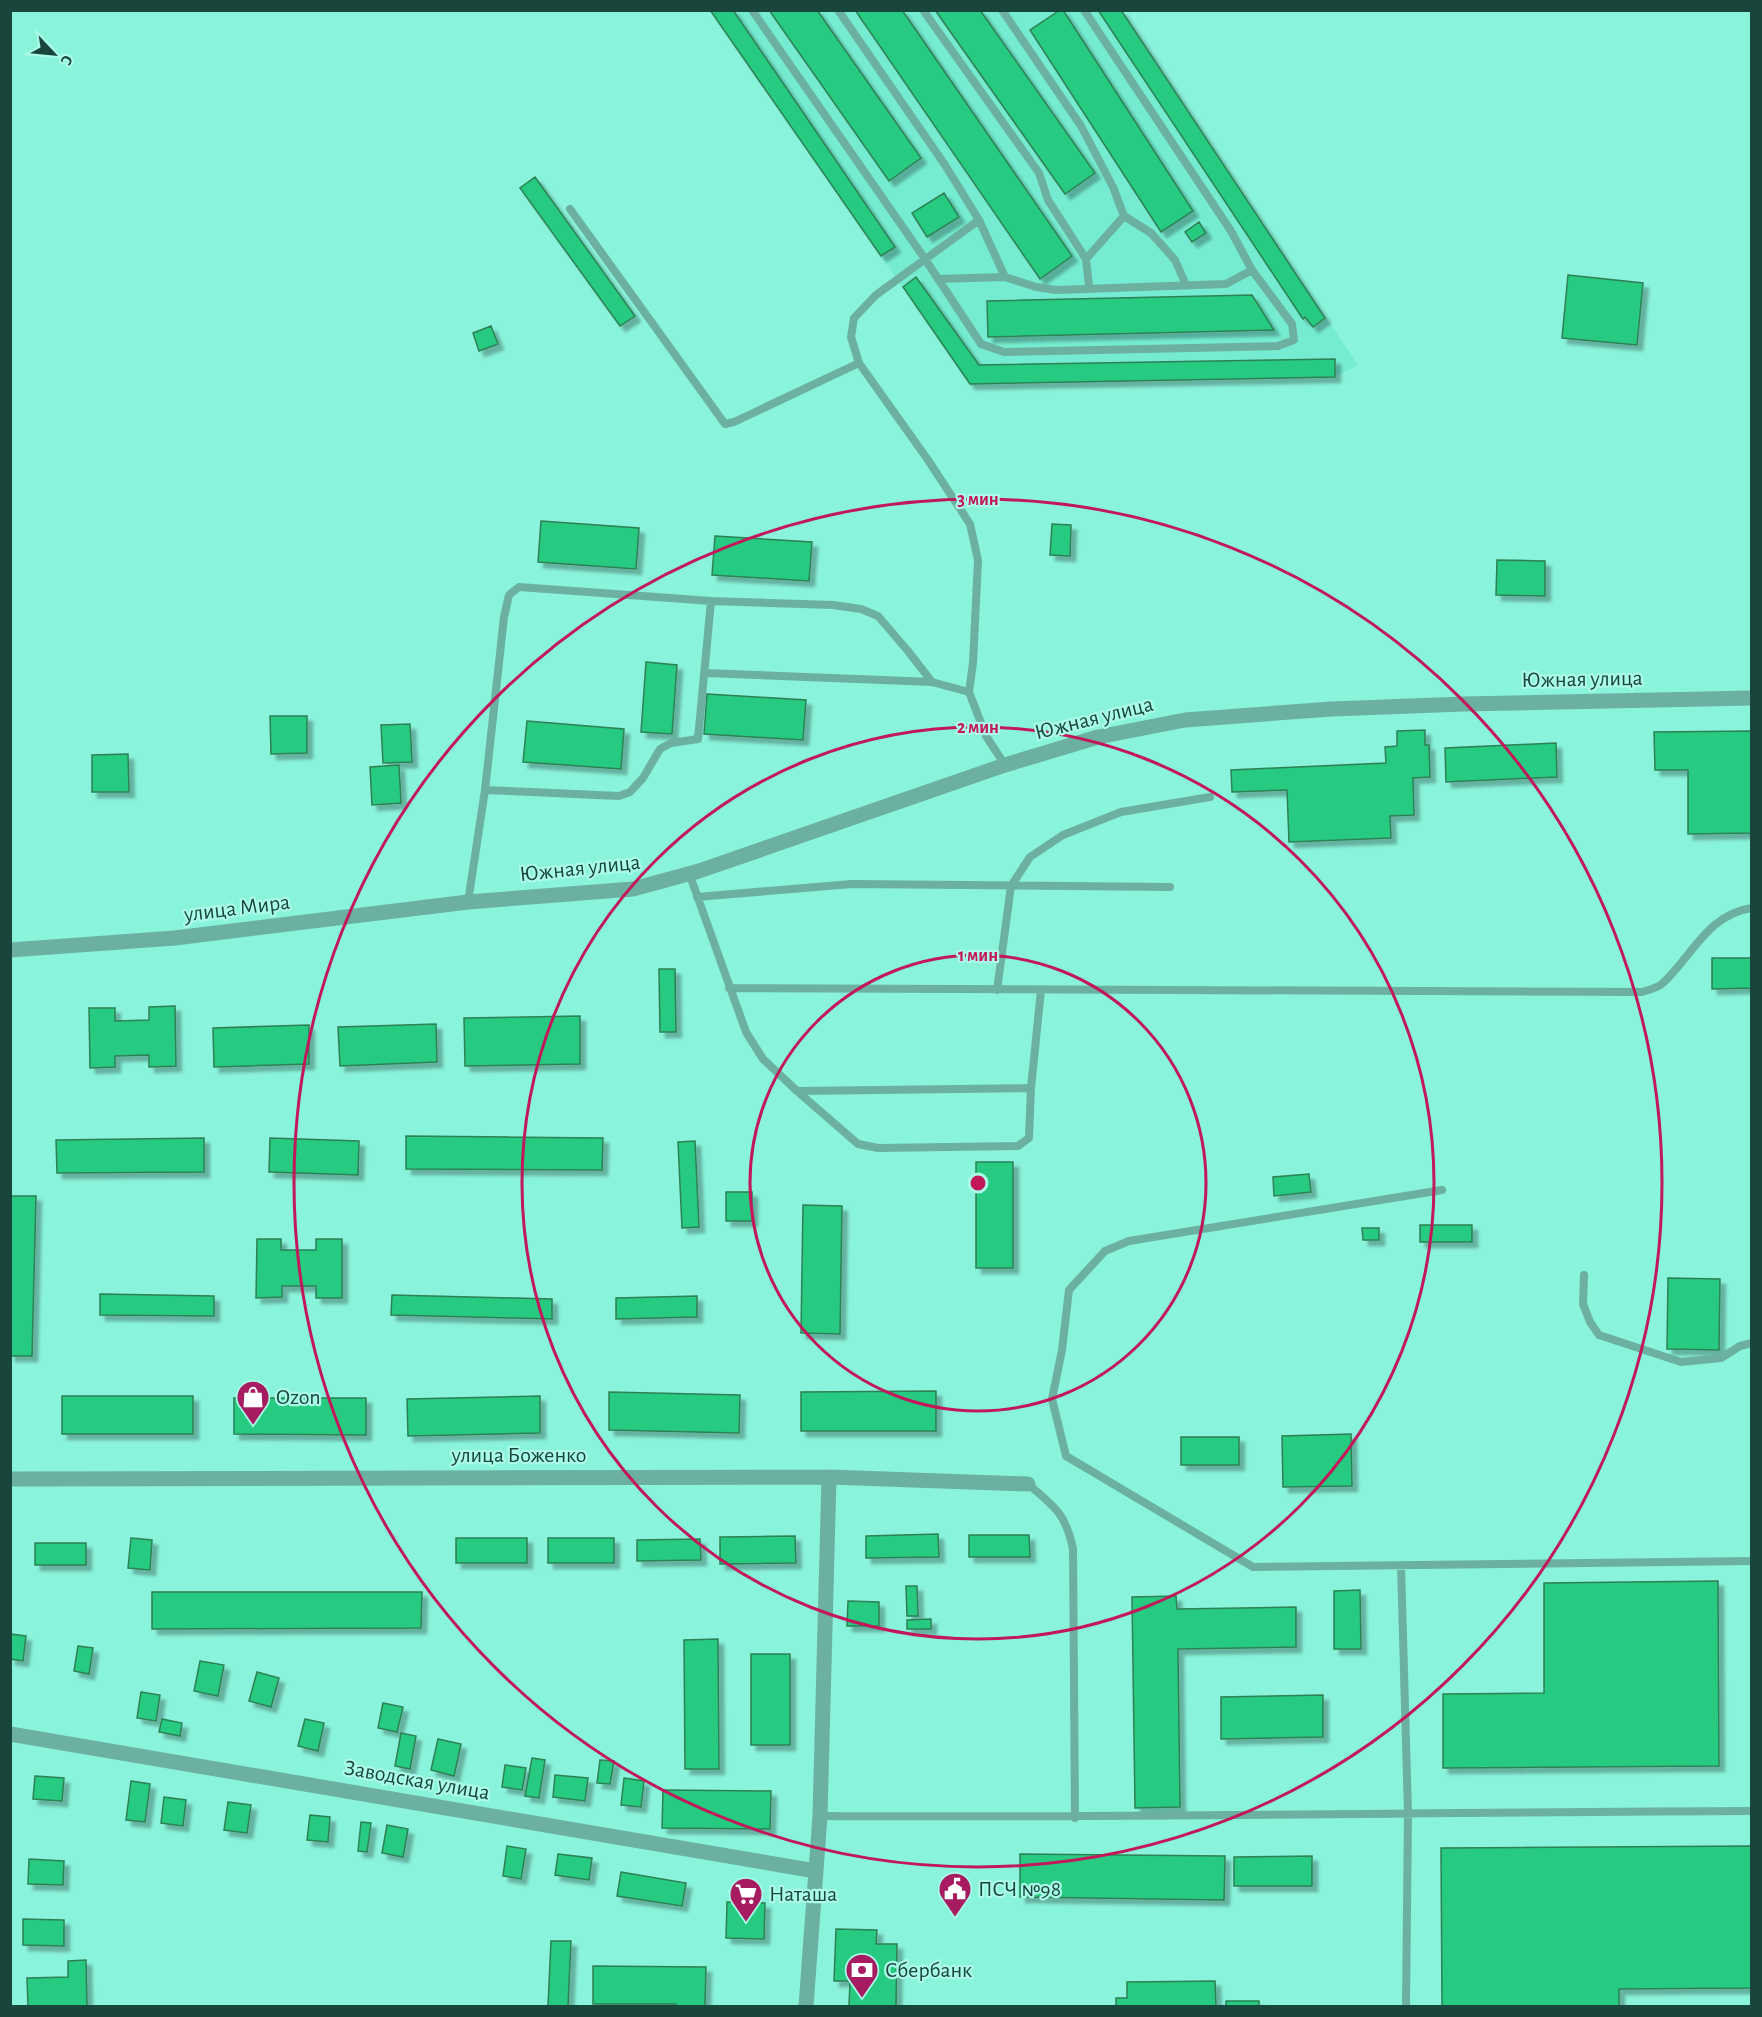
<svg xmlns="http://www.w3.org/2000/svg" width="1762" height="2017" font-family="'Alegreya Sans',sans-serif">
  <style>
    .built { fill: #75ecd1 }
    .building { fill: #28ca80; stroke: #2e8055; stroke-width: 1.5; filter: url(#shadow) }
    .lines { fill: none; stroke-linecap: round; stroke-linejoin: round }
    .lane { stroke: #6bb0a0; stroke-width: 8 }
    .street { stroke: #6bb0a0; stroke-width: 15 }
    .ring { fill: none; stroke: #c2185b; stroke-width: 3 }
    .labels { text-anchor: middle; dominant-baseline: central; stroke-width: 4.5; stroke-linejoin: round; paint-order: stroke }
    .street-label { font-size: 22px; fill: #18463c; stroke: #abfce8 }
    .poi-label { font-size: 22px; fill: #18463c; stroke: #abfce8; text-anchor: start }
    .centre { fill: #c2185b; stroke: #abfce8; stroke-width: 3 }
    .ring-label { font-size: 18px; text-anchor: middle; font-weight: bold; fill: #c2185b; stroke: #abfce8; stroke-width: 4.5; stroke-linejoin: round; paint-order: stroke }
  </style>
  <defs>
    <filter id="shadow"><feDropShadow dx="5.5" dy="5.5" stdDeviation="1.5" flood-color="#0004"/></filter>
  </defs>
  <rect width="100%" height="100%" fill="#8af3db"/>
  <path class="built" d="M 710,11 L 1121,11 L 1358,365 L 1335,377 L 970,384 Z"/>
  <path class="building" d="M 710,10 L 733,10 L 895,247 L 881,256 Z
    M 769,10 L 817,10 L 921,158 L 889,181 Z
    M 855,10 L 902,10 L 1072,256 L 1040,279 Z
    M 935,10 L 980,10 L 1095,173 L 1065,194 Z
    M 1060,10 L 1063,10 L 1193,211 L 1161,232 L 1030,30 Z
    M 1098,10 L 1121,10 L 1325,318 L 1313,327 L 1305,317 L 1303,319 Z
    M 535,177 L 635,316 L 620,326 L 520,188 Z
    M 944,193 L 959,217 L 927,237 L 912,213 Z
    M 1199,222 L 1206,233 L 1192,242 L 1185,232 Z
    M 1568,275 L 1643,283 L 1637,345 L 1562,338 Z
    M 916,277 L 979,365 L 1335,359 L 1335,377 L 970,384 L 903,287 Z
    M 1252,295 L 1274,330 L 988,337 L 987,301 Z
    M 491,326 L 498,344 L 479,351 L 473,333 Z
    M 541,521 L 639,528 L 636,569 L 538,562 Z
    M 1052,524 L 1071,525 L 1070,556 L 1050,555 Z
    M 715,536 L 812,542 L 809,581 L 712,575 Z
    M 1497,560 L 1545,561 L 1545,596 L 1496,595 Z
    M 646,662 L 677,665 L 672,734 L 641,732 Z
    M 707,694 L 806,700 L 803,740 L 704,734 Z
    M 270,716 L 307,716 L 307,753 L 271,754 Z
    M 527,721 L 624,729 L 621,769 L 523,762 Z
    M 410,724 L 412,762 L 383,763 L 381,725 Z
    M 1425,730 L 1425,745 L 1429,745 L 1430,777 L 1413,778 L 1414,815 L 1390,816 L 1391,838 L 1289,842 L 1287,790 L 1232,792 L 1231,770 L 1386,763 L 1385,747 L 1397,746 L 1397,731 Z
    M 1752,731 L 1752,833 L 1688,834 L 1688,770 L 1655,770 L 1654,732 Z
    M 1556,743 L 1557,777 L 1446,782 L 1445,748 Z
    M 128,754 L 129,792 L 92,792 L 92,755 Z
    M 399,765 L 401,803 L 372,805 L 370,767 Z
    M 1712,958 L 1752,958 L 1752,988 L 1712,989 Z
    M 659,969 L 675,969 L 676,1032 L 660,1032 Z
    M 175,1006 L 176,1066 L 149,1067 L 149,1055 L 115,1056 L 115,1067 L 90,1068 L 89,1008 L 115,1008 L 115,1021 L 149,1020 L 149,1007 Z
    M 580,1016 L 580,1064 L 465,1066 L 464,1018 Z
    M 436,1024 L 437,1062 L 340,1066 L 338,1027 Z
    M 309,1025 L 309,1064 L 214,1067 L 213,1028 Z
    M 406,1136 L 603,1138 L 602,1170 L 406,1169 Z
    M 204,1138 L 204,1172 L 57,1173 L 56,1140 Z
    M 270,1138 L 359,1141 L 358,1175 L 269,1172 Z
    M 695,1141 L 699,1227 L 682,1228 L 678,1142 Z
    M 976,1162 L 1013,1162 L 1013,1268 L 976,1268 Z
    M 1309,1174 L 1311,1192 L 1274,1196 L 1273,1177 Z
    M 726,1192 L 752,1192 L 752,1221 L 726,1221 Z
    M 10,1196 L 36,1196 L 32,1356 L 10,1356 Z
    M 803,1205 L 842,1206 L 840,1334 L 801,1333 Z
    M 1420,1225 L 1472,1225 L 1472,1242 L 1420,1242 Z
    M 1362,1228 L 1379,1228 L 1379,1240 L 1363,1240 Z
    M 257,1239 L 281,1239 L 281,1250 L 316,1250 L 316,1239 L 342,1239 L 342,1298 L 316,1298 L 316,1286 L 282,1286 L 282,1297 L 256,1298 Z
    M 1668,1278 L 1720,1279 L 1719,1350 L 1667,1349 Z
    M 100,1294 L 214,1296 L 214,1316 L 100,1315 Z
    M 392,1295 L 552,1299 L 552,1319 L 391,1315 Z
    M 697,1296 L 697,1317 L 616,1319 L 616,1298 Z
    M 936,1391 L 936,1431 L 801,1431 L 801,1392 Z
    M 609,1392 L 740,1395 L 739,1433 L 609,1430 Z
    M 62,1396 L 193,1396 L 193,1434 L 62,1434 Z
    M 540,1396 L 540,1433 L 408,1436 L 407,1399 Z
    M 234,1398 L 366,1398 L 366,1435 L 234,1434 Z
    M 1351,1434 L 1352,1486 L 1283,1487 L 1282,1436 Z
    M 1181,1437 L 1239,1437 L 1239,1465 L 1181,1465 Z
    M 938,1534 L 939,1557 L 866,1558 L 866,1536 Z
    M 969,1535 L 1029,1535 L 1030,1557 L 969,1557 Z
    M 795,1536 L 796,1563 L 720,1564 L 720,1537 Z
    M 131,1538 L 152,1540 L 150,1570 L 128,1568 Z
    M 456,1538 L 527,1538 L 527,1563 L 456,1563 Z
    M 548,1538 L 614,1538 L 614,1563 L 548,1563 Z
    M 700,1539 L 701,1560 L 637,1561 L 637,1540 Z
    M 35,1543 L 86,1543 L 86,1565 L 35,1565 Z
    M 1718,1581 L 1719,1766 L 1443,1768 L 1443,1694 L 1544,1693 L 1544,1583 Z
    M 906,1586 L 917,1586 L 918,1616 L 907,1616 Z
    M 1360,1590 L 1361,1649 L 1334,1649 L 1334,1591 Z
    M 152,1592 L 422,1592 L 421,1628 L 152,1629 Z
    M 1176,1596 L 1177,1609 L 1296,1607 L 1296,1647 L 1178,1649 L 1180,1807 L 1135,1808 L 1132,1597 Z
    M 848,1601 L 879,1602 L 879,1626 L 847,1626 Z
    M 931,1619 L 931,1629 L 907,1629 L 907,1620 Z
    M 11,1634 L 26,1636 L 23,1661 L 10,1659 Z
    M 718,1639 L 719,1769 L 685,1769 L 684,1640 Z
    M 78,1646 L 93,1648 L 89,1674 L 74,1671 Z
    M 751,1654 L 790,1654 L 790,1745 L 751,1745 Z
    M 200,1661 L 224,1665 L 218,1696 L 194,1691 Z
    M 257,1672 L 279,1678 L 271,1707 L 249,1701 Z
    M 141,1692 L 160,1695 L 156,1721 L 137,1718 Z
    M 1323,1695 L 1323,1737 L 1221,1739 L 1221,1697 Z
    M 383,1703 L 403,1707 L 397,1732 L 378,1728 Z
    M 162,1719 L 182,1723 L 180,1736 L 159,1732 Z
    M 305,1719 L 324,1723 L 318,1751 L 298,1746 Z
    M 401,1733 L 416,1736 L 410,1769 L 395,1766 Z
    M 438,1739 L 461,1744 L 454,1776 L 431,1770 Z
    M 532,1758 L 545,1760 L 539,1798 L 525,1796 Z
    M 600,1760 L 614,1761 L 610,1784 L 597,1783 Z
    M 505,1765 L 526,1768 L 522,1790 L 502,1787 Z
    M 555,1775 L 588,1778 L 585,1801 L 553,1797 Z
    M 35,1776 L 64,1778 L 62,1801 L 33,1799 Z
    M 624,1778 L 644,1781 L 641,1807 L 621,1805 Z
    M 131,1781 L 150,1784 L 145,1822 L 126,1820 Z
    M 663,1790 L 771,1791 L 770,1829 L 662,1828 Z
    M 164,1797 L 186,1800 L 183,1826 L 161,1823 Z
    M 228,1802 L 251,1805 L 247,1833 L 224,1830 Z
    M 310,1815 L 330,1817 L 328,1842 L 307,1840 Z
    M 361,1822 L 371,1823 L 367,1852 L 358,1851 Z
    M 387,1825 L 408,1829 L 403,1857 L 382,1853 Z
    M 507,1846 L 526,1849 L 521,1879 L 503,1876 Z
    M 1752,1846 L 1752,1988 L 1619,1989 L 1619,2006 L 1442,2006 L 1441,1848 Z
    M 558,1854 L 592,1858 L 589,1880 L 555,1875 Z
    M 1020,1854 L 1225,1856 L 1224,1900 L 1020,1897 Z
    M 1312,1856 L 1312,1886 L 1234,1886 L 1234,1857 Z
    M 29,1859 L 64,1861 L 63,1885 L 28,1884 Z
    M 621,1872 L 686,1883 L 682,1906 L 617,1896 Z
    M 727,1902 L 765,1903 L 764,1939 L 726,1938 Z
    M 23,1919 L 64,1920 L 64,1946 L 23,1945 Z
    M 836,1929 L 877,1930 L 876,1944 L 897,1944 L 896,2006 L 849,2006 L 850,1981 L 834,1981 Z
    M 551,1941 L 571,1941 L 568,2006 L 548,2006 Z
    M 86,1960 L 87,2006 L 28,2006 L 27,1978 L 68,1977 L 68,1961 Z
    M 593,1966 L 706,1967 L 705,2006 L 676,2006 L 676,2004 L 593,2004 Z
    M 1215,1981 L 1216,2006 L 1116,2006 L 1116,1998 L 1127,1998 L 1127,1982 Z
    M 1226,2001 L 1259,2001 L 1259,2006 L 1226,2006 Z"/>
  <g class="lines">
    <path class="lane" d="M 752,10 L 925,259 L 981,344 L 1004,352 L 1278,346 L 1294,340 L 1292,324 L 1252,270 L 1231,231 L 1084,10
      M 838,10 L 945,165 L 979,220 L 1005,277 L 1036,287 L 1056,290 L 1226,284 L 1252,270
      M 923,10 L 1039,173 L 1048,200 L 1086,259 L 1089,287
      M 1002,10 L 1081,126 L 1113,187 L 1124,216 L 1151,233 L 1175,260 L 1186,285
      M 570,209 L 725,424 L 734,422 L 859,363
      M 979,220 L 876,295 L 854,318 L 851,337 L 859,363 L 928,460 L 970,524 L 978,560 L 973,663 L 969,692 L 986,736 L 1005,765
      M 1086,259 L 1124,216
      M 938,279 L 1005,277
      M 705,673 L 932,682 L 969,692
      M 485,790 L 619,796 L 630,792 L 643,778 L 660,749 L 671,743 L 698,739 L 711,601
      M 689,873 L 746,1032 L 763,1059 L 797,1091 L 858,1144 L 878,1148 L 1018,1146 L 1029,1138 L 1031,1088 L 1041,990
      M 697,897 L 852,884 L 1170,887
      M 468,902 L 485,790 L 504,617 L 509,595 L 519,587 L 711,601 L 833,605 L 861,609 L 878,616 L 908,651 L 932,682
      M 729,988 L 1642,992 C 1648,990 1658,988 1663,983 C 1692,956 1708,914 1752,908
      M 997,990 L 1011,886 L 1030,857 L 1063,835 L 1121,812 L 1210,797
      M 797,1091 L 1031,1088
      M 1442,1190 L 1129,1241 L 1105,1251 L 1069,1290 L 1062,1350 L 1052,1399 L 1066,1456 L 1253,1567 L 1752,1561
      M 1584,1275 L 1583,1304 L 1590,1322 L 1599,1335 L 1681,1362 L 1721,1358 L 1740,1346 L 1752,1343
      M 1028,1484 C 1054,1506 1066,1514 1073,1549 L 1075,1818
      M 1401,1566 L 1408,1812 L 1406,2006
      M 820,1816 C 1130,1818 1441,1812 1752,1811"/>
    <path class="street" d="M 10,950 L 175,938 L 468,902 L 633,889 L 699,871 L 1005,765 L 1098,737 L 1185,720 L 1331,709 L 1464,704 L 1752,698
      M 10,1479 L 829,1477 L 1028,1484
      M 10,1734 L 816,1871
      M 806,2006 L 820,1816 L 829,1477"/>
  </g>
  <g class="ring">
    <circle cx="978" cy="1183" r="228"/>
    <circle cx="978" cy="1183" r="456"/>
    <circle cx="978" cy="1183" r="684"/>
  </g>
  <defs>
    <g id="shop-pin" transform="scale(1.725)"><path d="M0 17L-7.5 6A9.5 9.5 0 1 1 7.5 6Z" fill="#a71c61" stroke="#abfce8"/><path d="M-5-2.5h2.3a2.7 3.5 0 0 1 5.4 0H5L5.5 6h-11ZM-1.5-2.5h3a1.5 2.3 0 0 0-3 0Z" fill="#fff"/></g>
    <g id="civic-pin" transform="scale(1.725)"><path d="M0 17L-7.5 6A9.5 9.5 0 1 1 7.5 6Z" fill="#a71c61" stroke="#abfce8"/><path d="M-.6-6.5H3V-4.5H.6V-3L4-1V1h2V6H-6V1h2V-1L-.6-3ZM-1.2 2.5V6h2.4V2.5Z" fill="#fff"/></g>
    <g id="supermarket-pin" transform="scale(1.725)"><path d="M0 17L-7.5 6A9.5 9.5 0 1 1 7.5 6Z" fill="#a71c61" stroke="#abfce8"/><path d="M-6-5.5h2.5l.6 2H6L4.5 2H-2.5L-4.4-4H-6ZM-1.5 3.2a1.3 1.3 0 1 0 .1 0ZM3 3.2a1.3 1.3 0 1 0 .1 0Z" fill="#fff"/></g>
    <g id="bank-pin" transform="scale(1.725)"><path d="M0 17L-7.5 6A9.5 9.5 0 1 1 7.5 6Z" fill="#a71c61" stroke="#abfce8"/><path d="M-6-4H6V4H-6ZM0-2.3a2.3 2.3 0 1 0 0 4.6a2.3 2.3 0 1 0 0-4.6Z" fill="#fff"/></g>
  </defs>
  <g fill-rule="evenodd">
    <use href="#shop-pin" x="253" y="1397"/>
    <use href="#civic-pin" x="955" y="1889"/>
    <use href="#supermarket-pin" x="746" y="1894"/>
    <use href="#bank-pin" x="862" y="1970"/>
  </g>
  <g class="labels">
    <g class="street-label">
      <text transform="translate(1582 679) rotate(-1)">Южная улица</text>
      <text transform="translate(1094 718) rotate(-14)">Южная улица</text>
      <text transform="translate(580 868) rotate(-6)">Южная улица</text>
      <text transform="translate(237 908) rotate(-7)">улица Мира</text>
      <text x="519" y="1455">улица Боженко</text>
      <text transform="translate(417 1780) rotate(10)">Заводская улица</text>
    </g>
    <g class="poi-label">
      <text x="276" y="1397">Ozon</text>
      <text x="978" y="1889">ПСЧ №98</text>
      <text x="769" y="1894">Наташа</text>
      <text x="885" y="1970">Сбербанк</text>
    </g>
  </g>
  <circle cx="978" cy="1183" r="9" class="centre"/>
  <g class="ring-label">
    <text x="978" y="505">3 мин</text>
    <text x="978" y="733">2 мин</text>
    <text x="978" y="961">1 мин</text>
  </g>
  <rect width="1762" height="2017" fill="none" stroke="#18463c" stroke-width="24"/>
  <g transform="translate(54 54) rotate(116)" stroke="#abfce8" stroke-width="4.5" paint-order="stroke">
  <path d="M0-4.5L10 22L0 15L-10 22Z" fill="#18463c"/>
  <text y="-9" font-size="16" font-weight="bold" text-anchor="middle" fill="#18463c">С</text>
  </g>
</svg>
